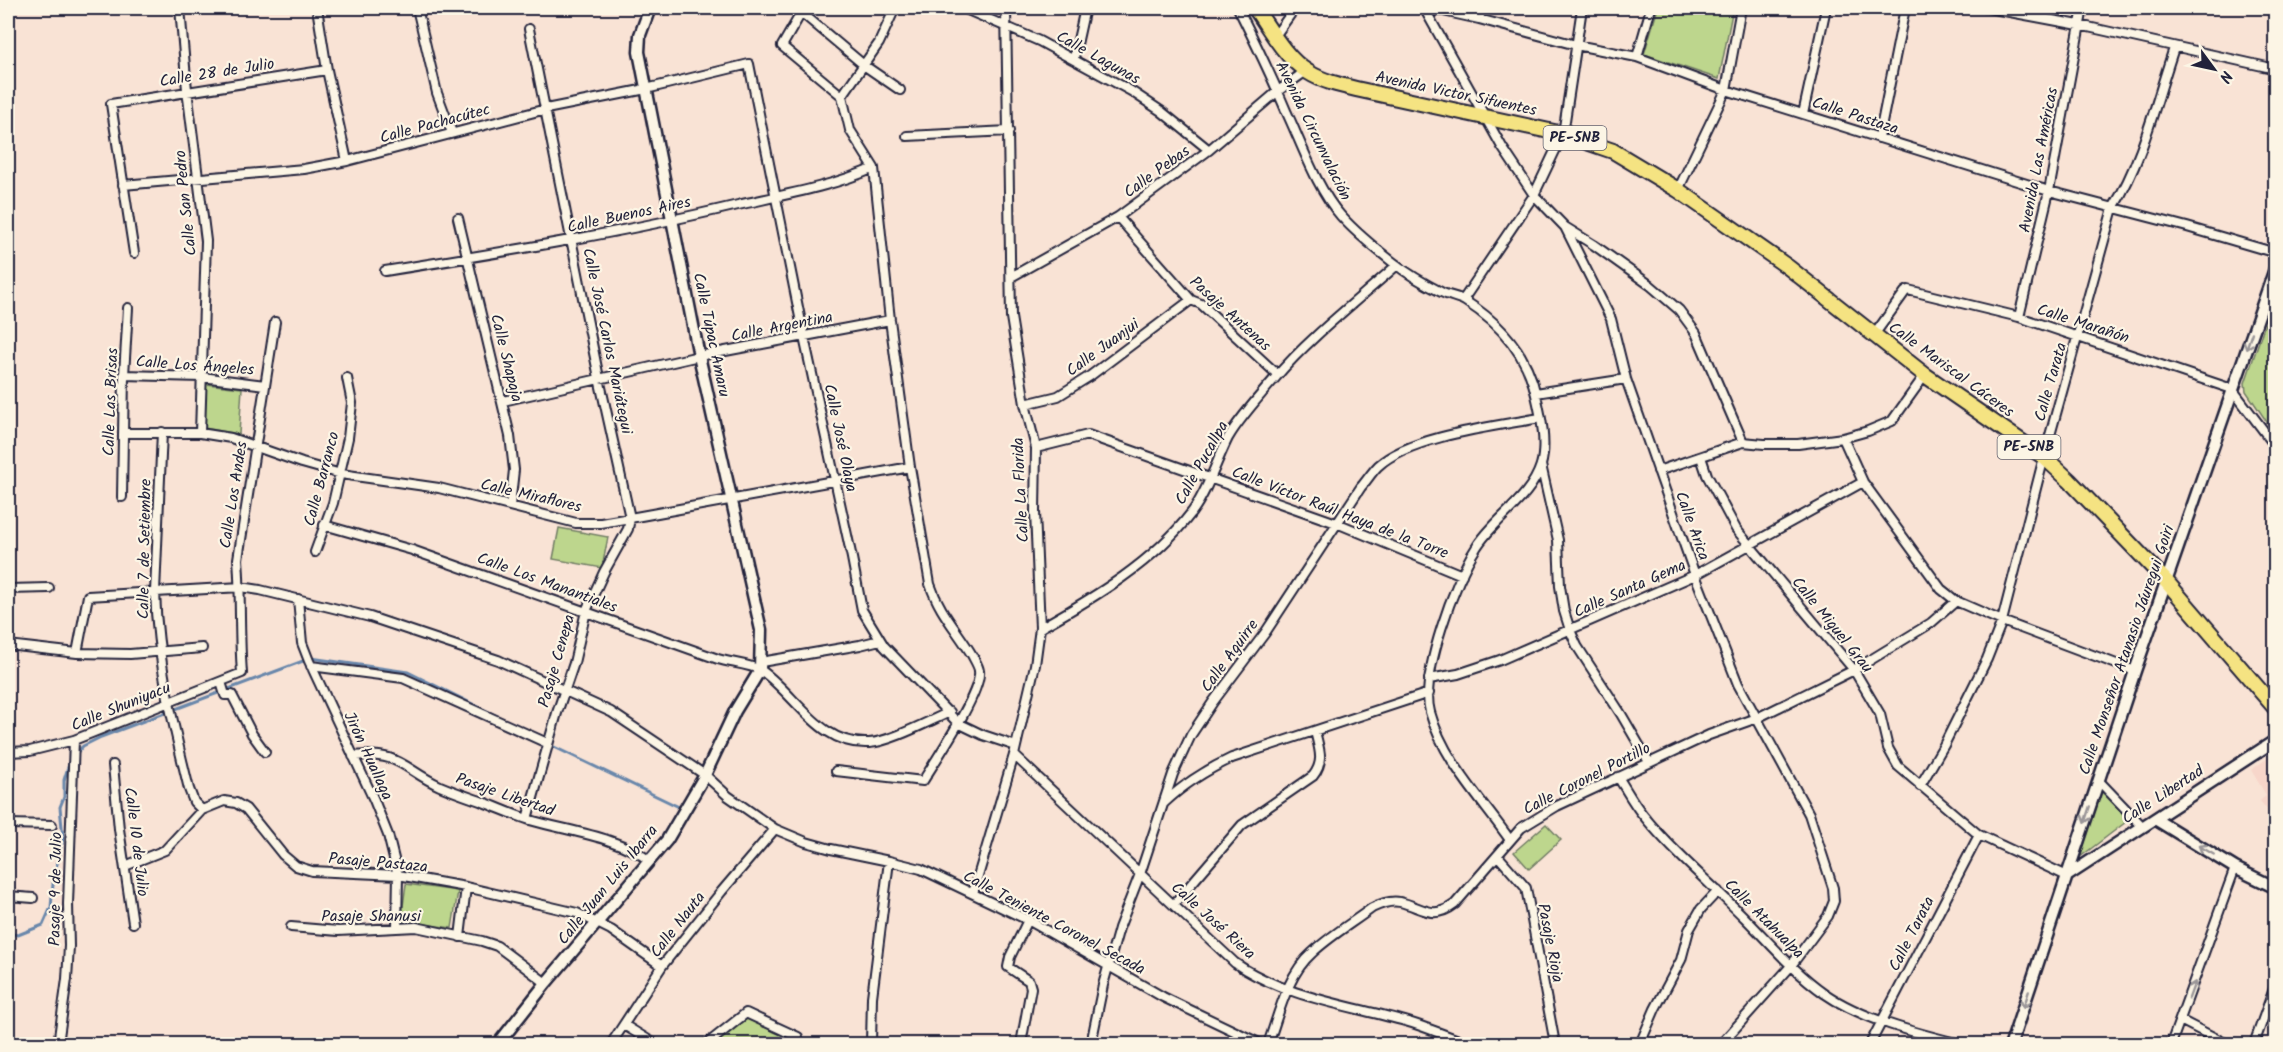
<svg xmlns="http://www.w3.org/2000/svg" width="2283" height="1052" font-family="Kalam,sans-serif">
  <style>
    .built { fill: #f7d6ca }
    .green { fill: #bdd68d; stroke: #707c64; stroke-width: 1.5 }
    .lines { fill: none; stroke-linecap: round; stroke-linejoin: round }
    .stream { stroke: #6987ab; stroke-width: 3 }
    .street-casing { stroke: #22223b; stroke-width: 12 }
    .secondary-casing { stroke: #22223b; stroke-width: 15 }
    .highway-casing { stroke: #22223b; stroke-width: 18 }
    .street { stroke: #fcf5e5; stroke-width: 8 }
    .secondary { stroke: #fcf5e5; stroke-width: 10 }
    .highway { stroke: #f5e382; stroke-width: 14 }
    .oneway { stroke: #9a9698 }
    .labels { text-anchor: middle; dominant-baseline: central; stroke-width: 4.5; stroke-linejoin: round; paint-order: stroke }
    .shield { fill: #fcf5e5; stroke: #63616e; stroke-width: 1.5 }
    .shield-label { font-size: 15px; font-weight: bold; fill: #22223b }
    .street-label { font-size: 16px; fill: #22223b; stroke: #fcf5e5 }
  </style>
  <rect width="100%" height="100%" fill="#f9e3d5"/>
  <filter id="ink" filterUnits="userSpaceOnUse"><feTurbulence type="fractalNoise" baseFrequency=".0167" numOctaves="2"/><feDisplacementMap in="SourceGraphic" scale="12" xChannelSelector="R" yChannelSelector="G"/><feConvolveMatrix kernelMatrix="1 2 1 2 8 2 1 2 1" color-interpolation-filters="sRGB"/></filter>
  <g filter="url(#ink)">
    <path class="built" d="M 2275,753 L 2275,807 L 2268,811 L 2260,801 L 2266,795 L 2251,770 Z"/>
    <path class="green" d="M 1658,8 L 1733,8 L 1719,79 L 1644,54 Z
      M 2275,294 L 2275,429 L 2271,428 L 2246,391 L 2245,383 Z
      M 206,384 L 242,388 L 239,434 L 204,428 Z
      M 559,528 L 608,537 L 602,568 L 553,559 Z
      M 2102,790 L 2130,819 L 2080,857 Z
      M 1546,824 L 1561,840 L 1529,869 L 1514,852 Z
      M 406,884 L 458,891 L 452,928 L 401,921 Z
      M 746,1017 L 796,1039 L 795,1044 L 711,1044 Z"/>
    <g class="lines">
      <path class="stream" d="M 548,744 L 679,807
        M 74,756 L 83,746 L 101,737 L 311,658 L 408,672 L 495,715
        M 8,933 L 18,935 L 43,925 L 51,907 L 54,873 L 59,858 L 63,838 L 60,807 L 64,797 L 64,780 L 70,761"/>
      <g class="street-casing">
        <path id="street" d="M 180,8 L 187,90 L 206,241 L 200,433
          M 317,8 L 327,70 L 347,161
          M 417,8 L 437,93 L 452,133
          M 804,8 L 782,46 L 842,96
          M 963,8 L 1039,41 L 1131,91 L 1161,111 L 1209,150
          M 1238,8 C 1255,42 1272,77 1287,113 C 1302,145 1317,189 1341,216 C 1356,233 1376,249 1394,263 C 1408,274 1425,284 1441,292 C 1449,296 1458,297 1465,301 C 1500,323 1527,354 1536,395 C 1541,416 1547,444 1541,465 C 1530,500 1494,518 1476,548 C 1455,580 1420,675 1430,712 C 1443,760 1482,800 1510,840
          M 1424,8 L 1502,147 L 1534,195 L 1565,227 L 1611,319 L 1626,379 L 1695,575 L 1738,684 L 1809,814 L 1833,888 L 1834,901 L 1828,916 L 1790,967 L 1721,1044
          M 1988,8 L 2079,25 L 2276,69
          M 1426,10 L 1443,11 L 1479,19 L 1576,45 L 1637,57 L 1726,90 L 2049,191 L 2187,227 L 2276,253
          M 802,13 L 865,66 L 900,90
          M 1479,19 L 1482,8
          M 1275,36 L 1295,8
          M 1637,57 L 1651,8
          M 1074,58 L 1085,8
          M 842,96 L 879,43 L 895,8
          M 1803,114 L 1826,8
          M 907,136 L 1009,131
          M 1879,138 L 1905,8
          M 123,185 L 304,169 L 347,161 L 546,109 L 646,89 L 749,64 L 804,337 L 852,558 L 862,610 L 884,646 L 958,723 L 983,735 L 1016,746
          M 1678,190 L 1726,90 L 1741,8
          M 1118,217 L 1191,300 L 1201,304 L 1278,375
          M 458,218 L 510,436 L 514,470 L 510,506
          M 1565,227 L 1594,245 L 1650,285 L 1679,310 L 1696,333 L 1743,442
          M 134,253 L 111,104 L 327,70
          M 385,271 C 504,252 621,233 738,205 C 783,195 831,187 874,168
          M 1011,277 L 1118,217 L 1209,150 L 1278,91 L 1306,71
          M 1463,300 L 1534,195 L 1563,134 L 1582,8
          M 2019,317 L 2049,191 L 2083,8
          M 1874,335 L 1905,292 L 1908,290 L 2019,317 L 2232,389 L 2276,447
          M 124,375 L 202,377 L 265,385
          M 1536,393 L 1626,379
          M 503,401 L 699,356 L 890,320
          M 1025,404 L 1058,396 L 1090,376 L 1191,300
          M 162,432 L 155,592 C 157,659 173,724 189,789 L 194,802 L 202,810
          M 123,433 L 200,433 L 231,438 L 302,463 L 341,474 L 439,488 L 576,523 L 601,523 L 630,518 L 910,467
          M 1843,438 L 1863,482 L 1941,589 L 1956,601 L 2002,621 L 2135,671
          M 1036,448 L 1088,435 L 1339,524 L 1462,575
          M 1701,457 L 1707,475 L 1736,529 L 1854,670 L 1880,714 L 1888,748 L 1898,766 L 1979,835 L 2067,876
          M 1541,465 L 1558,540 L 1560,586 L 1564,611 L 1570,630 L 1577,646 L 1621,714 L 1649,762
          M 1658,471 L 1743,442 L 1764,444 L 1798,444 L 1843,438 L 1868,431 L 1892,421 L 1925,375
          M 122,497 L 124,375 L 128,308
          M 324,525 L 412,550 L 718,659 C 731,663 751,664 762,671 C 797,696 820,746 869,743 C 890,742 929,721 950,712
          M 315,552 L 333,503 L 348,438 L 352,403 L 347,378
          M 8,589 L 49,588
          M 298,599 L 302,643 L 309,661 L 374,800 L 388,835 L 398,875 L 397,927
          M 1040,628 C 1095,597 1153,563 1192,512 C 1208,490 1216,462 1228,438 C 1238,420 1262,393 1276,377 C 1309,338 1358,300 1397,265
          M 8,645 L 77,653 L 130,654 L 202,648
          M 77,653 L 88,596 L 241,587 L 260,590 L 370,617 L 498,660 L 611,712 L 705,775 L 728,796 L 775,829 L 806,842 L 831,849 L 889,861 L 921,869 L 1028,920 L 1163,997 L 1261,1044
          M 761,662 L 860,645 L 880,640
          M 311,666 L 403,678 L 547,743
          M 1429,679 L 1458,674 L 1500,660 L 1695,575 L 1863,482
          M 221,682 L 225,695 L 232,695 L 252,734 L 265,752
          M 8,752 L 30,751 L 74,740 L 242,673 C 239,635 241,597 238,559 L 275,322
          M 1014,755 L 1235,963 C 1284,997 1348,1005 1405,1021 C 1427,1027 1448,1037 1470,1044
          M 353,756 C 400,751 403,769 440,786 C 454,792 469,797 483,802 C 499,808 514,815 530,820 C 571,832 616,836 650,861
          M 113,765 L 119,829 L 133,923
          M 836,771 L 923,781 C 935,761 982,692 979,671 C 979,667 974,659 972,655 C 957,630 939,612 930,584 L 910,467 L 890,320 L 874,168 L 850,130 L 842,96
          M 1618,777 C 1626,789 1633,803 1643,815 C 1673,852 1711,884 1745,918 C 1771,944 1794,972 1824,993 C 1861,1019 1916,1033 1960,1044
          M 2099,781 L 2143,827
          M 1920,786 L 1944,745 L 1987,659 L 2002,621 L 2044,457 L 2113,208 C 2143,160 2156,101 2174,48
          M 1164,803 C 1185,783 1206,770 1232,758 L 1429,693
          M 527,819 L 557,713 L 574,663 L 586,611 L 604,572 L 628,529 L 630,518 L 599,378 L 529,29
          M 8,824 L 52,825
          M 1498,856 L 1526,888 L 1555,1044
          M 125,866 L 165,850 L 202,810 L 224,801 L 236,803 L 246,809 L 283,855 L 296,866 L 312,871 L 398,875 L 466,887 L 577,913 L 611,930 L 662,966
          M 973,893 L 1014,755 L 1035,665 L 1040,628 L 1035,512 L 1036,448 L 1025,404 L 1011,317 L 1006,8
          M 8,896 L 33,898
          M 1174,904 L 1242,825 L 1313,776 C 1325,761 1319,749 1315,731
          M 291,927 L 338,931 L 416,927 L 482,941 L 497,946 L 546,983
          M 460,937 L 466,887
          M 2180,1020 L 2227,1044
          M 624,1025 L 655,1044
          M 59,1037 L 67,979 L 69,946 L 68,904 L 74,740
          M 611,1044 L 662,966 L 722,891 L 775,829
          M 707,1044 L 746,1013 L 798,1037 L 798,1044
          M 871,1044 L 872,997 L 889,861
          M 1021,1044 L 1031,988 L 1029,981 L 1008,967 L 1010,957 L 1028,920
          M 1091,1044 L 1103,985 L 1119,928 L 1140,874 L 1173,774 L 1191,735 L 1213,702 L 1265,633 L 1361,487 C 1367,480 1372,472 1378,466 C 1410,436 1497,426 1540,418
          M 1268,1044 C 1279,1014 1287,975 1312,953 C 1330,936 1352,923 1372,908 C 1380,904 1391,900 1400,902 C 1422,907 1433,921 1455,904 L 1521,828 L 1557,806 L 1709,735 L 1757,718 L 1854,670 L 1931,623 L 1956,601
          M 1640,1044 L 1655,1009 L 1681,960 L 1689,930 L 1701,909 L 1718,891
          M 1870,1044 L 1979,835
          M 2171,1044 L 2235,868
          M 2254,1044 L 2276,983"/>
      </g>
      <g class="secondary-casing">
        <path id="secondary" d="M 2155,819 L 2235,868 L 2276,888
          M 2067,876 L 2276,740
          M 498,1044 L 546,983 L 667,840 L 705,775 L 735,711 L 760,670 L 761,630 L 699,356 L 639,52 L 640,35 L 650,8
          M 2011,1044 L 2135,671 L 2276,266"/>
      </g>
      <g class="highway-casing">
        <path id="highway" d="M 1255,8 C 1270,29 1285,58 1308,72 C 1322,81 1339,85 1356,89 L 1563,134 L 1613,151 L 1678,190 L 1788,267 L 1925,375 L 2044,457 L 2069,480 L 2166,581 L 2276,709"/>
      </g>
      <use href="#street" class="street"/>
      <use href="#secondary" class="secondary"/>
      <use href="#highway" class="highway"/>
    </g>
    <defs><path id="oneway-shaft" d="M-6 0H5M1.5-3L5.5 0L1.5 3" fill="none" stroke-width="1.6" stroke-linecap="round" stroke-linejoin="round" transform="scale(1.5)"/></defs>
    <g class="oneway">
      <use href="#oneway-shaft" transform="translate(2249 341) rotate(109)"/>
      <use href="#oneway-shaft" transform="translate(2087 815) rotate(108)"/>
      <use href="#oneway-shaft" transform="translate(2206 850) rotate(-150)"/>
      <use href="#oneway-shaft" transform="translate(2192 990) rotate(-70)"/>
      <use href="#oneway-shaft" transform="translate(2026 1000) rotate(108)"/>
    </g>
  </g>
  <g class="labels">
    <g class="shield">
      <rect x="1543.5" y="126" width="63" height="24" rx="4.5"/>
      <rect x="1997.5" y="435" width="63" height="24" rx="4.5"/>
    </g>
    <g class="shield-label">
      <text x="1575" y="138">PE-5NB</text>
      <text x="2029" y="447">PE-5NB</text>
    </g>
    <g class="street-label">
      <text transform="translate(1098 58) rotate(29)">Calle Lagunas</text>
      <text transform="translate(217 73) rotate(-9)">Calle 28 de Julio</text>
      <text transform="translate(1456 94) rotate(12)">Avenida Victor Sifuentes</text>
      <text transform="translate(1855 116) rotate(18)">Calle Pastaza</text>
      <text transform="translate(435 124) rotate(-15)">Calle Pachacútec</text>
      <text transform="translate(1313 131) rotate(64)">Avenida Circunvalación</text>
      <text transform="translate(2039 160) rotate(-79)">Avenida Las Américas</text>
      <text transform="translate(1157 172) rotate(-36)">Calle Pebas</text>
      <text transform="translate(186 203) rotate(-96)">Calle San Pedro</text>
      <text transform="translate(629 215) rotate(-12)">Calle Buenos Aires</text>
      <text transform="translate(1230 314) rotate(42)">Pasaje Antenas</text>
      <text transform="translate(2083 324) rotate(18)">Calle Marañón</text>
      <text transform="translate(782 327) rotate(-11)">Calle Argentina</text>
      <text transform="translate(711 335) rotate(78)">Calle Túpac Amaru</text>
      <text transform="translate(607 341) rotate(78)">Calle José Carlos Mariátegui</text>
      <text transform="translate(1103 348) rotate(-36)">Calle Juanjui</text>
      <text transform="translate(506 358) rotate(76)">Calle Shapaja</text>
      <text transform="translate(195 366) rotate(4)">Calle Los Ángeles</text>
      <text transform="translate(1951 370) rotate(36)">Calle Mariscal Cáceres</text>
      <text transform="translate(2051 382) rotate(-74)">Calle Tarata</text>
      <text transform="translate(111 402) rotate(-88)">Calle Las Brisas</text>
      <text transform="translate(840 438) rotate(78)">Calle José Olaya</text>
      <text transform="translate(1202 463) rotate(-61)">Calle Pucallpa</text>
      <text transform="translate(322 479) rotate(-75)">Calle Barranco</text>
      <text transform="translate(1021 490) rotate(-93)">Calle La Florida</text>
      <text transform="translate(234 495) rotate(-81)">Calle Los Andes</text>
      <text transform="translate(531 496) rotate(13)">Calle Miraflores</text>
      <text transform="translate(1340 513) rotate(21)">Calle Víctor Raúl Haya de la Torre</text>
      <text transform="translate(1692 526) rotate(70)">Calle Arica</text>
      <text transform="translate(145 549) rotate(-89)">Calle 7 de Setiembre</text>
      <text transform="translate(547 583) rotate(20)">Calle Los Manantiales</text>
      <text transform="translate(1630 589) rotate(-24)">Calle Santa Gema</text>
      <text transform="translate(1832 625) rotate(51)">Calle Miguel Grau</text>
      <text transform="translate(2127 650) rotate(-71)">Calle Monseñor Atanasio Jáuregui Goiri</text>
      <text transform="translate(1230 656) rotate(-54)">Calle Aguirre</text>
      <text transform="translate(557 661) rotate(-74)">Pasaje Cenepa</text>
      <text transform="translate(121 707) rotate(-22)">Calle Shuniyacu</text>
      <text transform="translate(368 756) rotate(65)">Jirón Huallaga</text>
      <text transform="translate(1587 779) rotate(-27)">Calle Coronel Portillo</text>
      <text transform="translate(505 795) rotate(19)">Pasaje Libertad</text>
      <text transform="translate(2163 795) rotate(-33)">Calle Libertad</text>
      <text transform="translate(136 842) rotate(83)">Calle 10 de Julio</text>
      <text transform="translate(378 863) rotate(5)">Pasaje Pastaza</text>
      <text transform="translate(608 885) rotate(-51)">Calle Juan Luis Ibarra</text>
      <text transform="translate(56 889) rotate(-89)">Pasaje 9 de Julio</text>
      <text x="371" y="916">Pasaje Shanusi</text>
      <text transform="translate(1764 919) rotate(45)">Calle Atahualpa</text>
      <text transform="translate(1213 921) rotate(42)">Calle José Riera</text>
      <text transform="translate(1054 923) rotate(28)">Calle Teniente Coronel Secada</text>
      <text transform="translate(678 925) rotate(-52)">Calle Nauta</text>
      <text transform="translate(1912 934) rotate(-63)">Calle Tarata</text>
      <text transform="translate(1550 943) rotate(79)">Pasaje Rioja</text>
    </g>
  </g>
  <rect width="2283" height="1052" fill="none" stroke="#fcf5e5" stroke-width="30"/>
  <rect x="15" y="15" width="2253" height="1022" fill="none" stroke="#22223b" stroke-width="2" filter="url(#ink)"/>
  <g transform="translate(2214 69) rotate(123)" stroke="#fcf5e5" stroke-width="4.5" paint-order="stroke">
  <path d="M0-4.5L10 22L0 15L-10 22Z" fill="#22223b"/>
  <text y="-9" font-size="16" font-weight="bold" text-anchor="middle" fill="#22223b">N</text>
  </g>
</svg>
